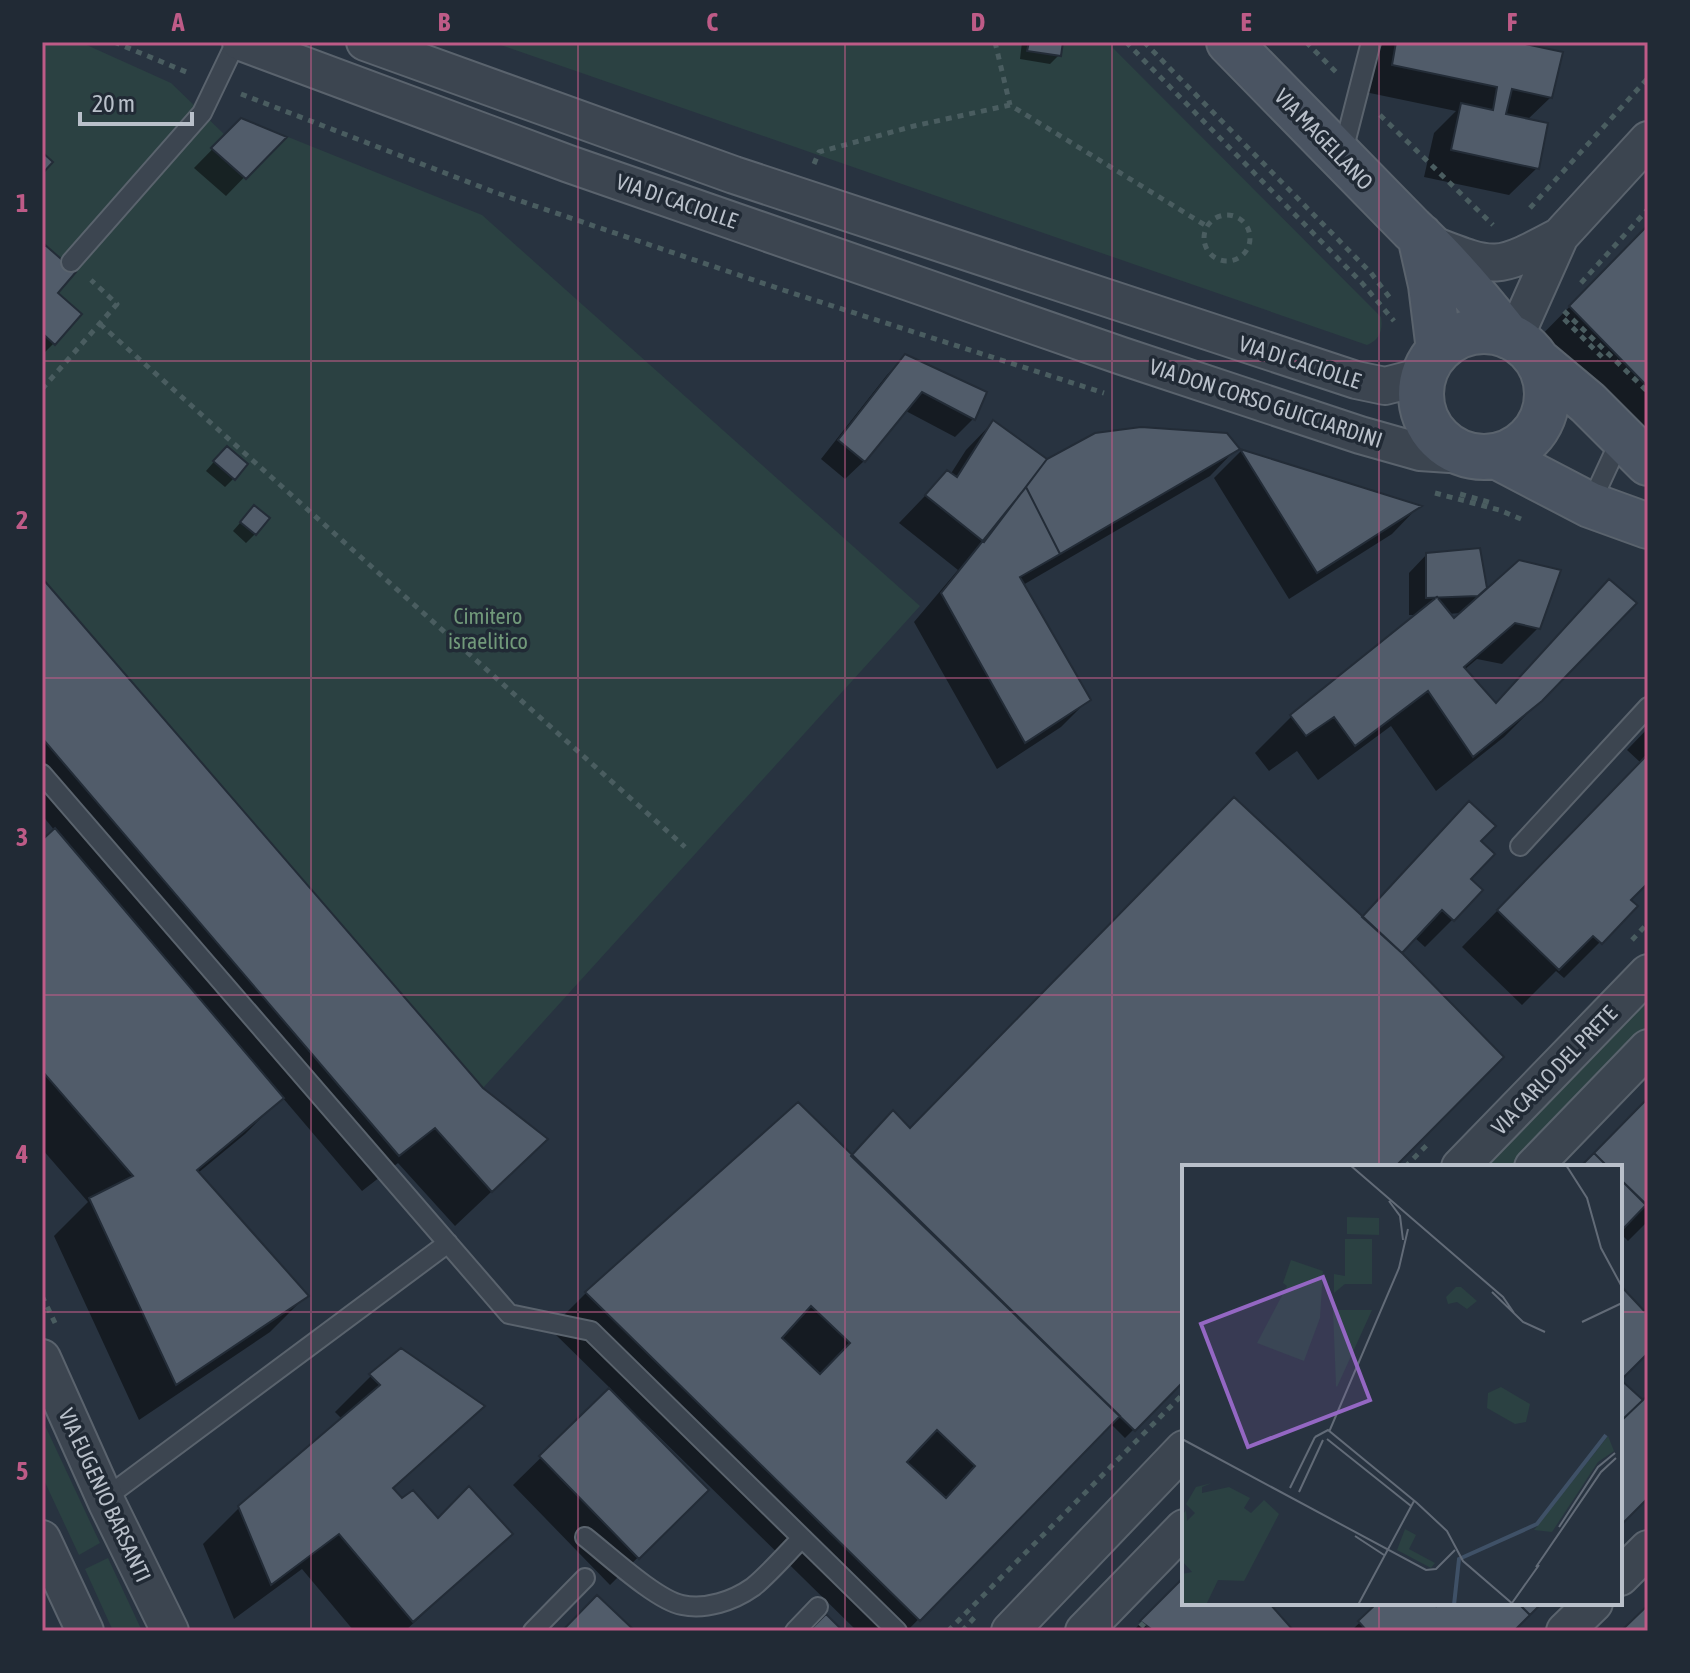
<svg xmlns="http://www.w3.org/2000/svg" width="1690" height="1673" font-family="'Asap Condensed',sans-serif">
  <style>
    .green { fill: #2b4142 }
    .shadow { fill: #0007; fill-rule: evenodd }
    .building { fill: #515c6a; stroke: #232c37; stroke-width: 2; fill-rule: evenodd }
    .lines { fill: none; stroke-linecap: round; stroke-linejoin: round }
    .lane-casing { stroke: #5a636d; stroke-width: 22 }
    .street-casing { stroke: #5a636d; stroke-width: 40 }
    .secondary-casing { stroke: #5a636d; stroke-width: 48 }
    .path { stroke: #4a5d60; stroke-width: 5; stroke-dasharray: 6 6; stroke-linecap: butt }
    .lane { stroke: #3c4550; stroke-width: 18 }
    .street { stroke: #3c4550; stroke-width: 36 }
    .secondary { stroke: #4a5462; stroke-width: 44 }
    .grid { fill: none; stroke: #be5b87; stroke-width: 2; stroke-opacity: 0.55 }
    .labels { text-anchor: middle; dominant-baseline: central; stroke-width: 7; stroke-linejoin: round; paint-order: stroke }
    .street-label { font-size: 22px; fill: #b9c0ca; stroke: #212a35 }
    .park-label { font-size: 22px; fill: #71997a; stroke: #212a35 }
    .inset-river { fill: none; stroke: #3f5167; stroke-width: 4 }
    .inset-road { fill: none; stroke: #626b77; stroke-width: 2 }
    .view { fill: #9467c3; fill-opacity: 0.15; stroke: #9467c3; stroke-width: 4 }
    .inset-edge { fill: none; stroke: #b9c0ca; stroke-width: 4 }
    .neatline { fill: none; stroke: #be5b87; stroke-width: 3 }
    .grid-label { font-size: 26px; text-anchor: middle; font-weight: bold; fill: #be5b87 }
  </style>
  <rect width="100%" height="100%" fill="#283340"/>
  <path class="green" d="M 42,42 L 80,42 L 171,83 L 224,134 L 241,118 L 482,215 L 920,606 L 483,1088 L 42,578 Z
    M 492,42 L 1107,42 L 1381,317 C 1383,330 1380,340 1367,345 Z
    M 1648,999 L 1648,1026 L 1512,1167 L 1486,1167 Z
    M 42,1419 L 100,1543 L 79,1555 L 42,1476 Z
    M 108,1558 L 142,1631 L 113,1631 L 85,1569 Z"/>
  <path class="shadow" d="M 1022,42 L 1061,42 L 1059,55 L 1050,64 L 1020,59 Z
    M 1381,42 L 1507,42 L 1551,97 L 1526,121 L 1537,168 L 1509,195 L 1424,177 L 1434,133 L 1456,111 L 1365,92 L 1374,48 Z
    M 241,120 L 283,137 L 226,196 L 194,168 Z
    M 1648,227 L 1648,466 L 1519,358 Z
    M 44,247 L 55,293 L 54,343 L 42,355 Z
    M 906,356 L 973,419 L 955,437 L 904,410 L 864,461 L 845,479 L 821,459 L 887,375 Z
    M 993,422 L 1047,462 L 1237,448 L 1210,476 L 1023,585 L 1089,699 L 1061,727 L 997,769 L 914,622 L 958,570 L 899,523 L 947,473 L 950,475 L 966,450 Z
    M 1241,451 L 1418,507 L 1392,534 L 1289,599 L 1214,478 Z
    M 218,457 L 234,478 L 225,487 L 206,471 Z
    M 246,516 L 255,534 L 246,543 L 233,531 Z
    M 1427,554 L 1479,598 L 1538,628 L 1502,664 L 1477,659 L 1464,670 L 1494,705 L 1609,582 L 1541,700 L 1504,737 L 1436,791 L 1391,726 L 1318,780 L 1297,751 L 1269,771 L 1255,753 L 1291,717 L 1417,615 L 1409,615 L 1409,573 ZM 1461,613 L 1453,620 L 1448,614 Z
    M 42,581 L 509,1175 L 455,1226 L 398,1163 L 362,1191 L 282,1097 L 245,1134 L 198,1173 L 306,1296 L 270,1332 L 139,1420 L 54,1236 L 88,1202 L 42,1149 L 42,843 L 55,831 L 42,815 Z
    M 1648,728 L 1648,881 L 1628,900 L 1600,942 L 1564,978 L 1556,971 L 1522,1005 L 1462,947 L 1641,763 L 1627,750 Z
    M 1441,831 L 1478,842 L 1469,879 L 1453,919 L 1425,947 L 1414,937 L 1399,953 L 1393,1167 L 1184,1167 L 1184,1379 L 1125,1438 L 1110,1423 L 907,1631 L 857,1631 L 643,1421 L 641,1423 L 706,1490 L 610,1585 L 513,1485 L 611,1389 L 550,1329 L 586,1293 L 852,1157 L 1361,918 Z
    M 1648,1099 L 1648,1221 L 1628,1241 L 1620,1233 L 1620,1167 L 1582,1167 Z
    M 401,1351 L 482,1406 L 392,1490 L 402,1501 L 437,1521 L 510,1534 L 405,1631 L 354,1631 L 302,1569 L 234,1619 L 203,1544 L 239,1508 L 343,1420 L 335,1412 L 371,1376 Z
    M 1184,1579 L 1184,1603 L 1271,1603 L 1268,1606 L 1291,1631 L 1133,1631 Z
    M 1380,1603 L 1430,1603 L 1436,1608 L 1440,1603 L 1540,1603 L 1511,1631 L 1351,1631 Z"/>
  <path class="building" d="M 1029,42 L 1063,42 L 1061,56 L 1027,51 Z
    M 1396,42 L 1516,42 L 1563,52 L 1552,98 L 1512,89 L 1506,114 L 1548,123 L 1539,169 L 1451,150 L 1461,103 L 1493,110 L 1497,87 L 1392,65 Z
    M 241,118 L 287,137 L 246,179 L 211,148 Z
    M 42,152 L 53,162 L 42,174 Z
    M 1648,225 L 1648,387 L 1569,306 Z
    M 44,244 L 76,272 L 58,293 L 82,314 L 55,345 L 42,333 Z
    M 905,354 L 987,392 L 975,420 L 922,392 L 865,462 L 838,440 Z
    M 993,420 L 1047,459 L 984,542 L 925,495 L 947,470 L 957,477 Z
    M 1141,427 L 1227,433 L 1240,449 L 1060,554 L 1026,487 L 1047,459 L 1095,433 Z
    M 227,446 L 248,464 L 235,480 L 213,461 Z
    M 1240,449 L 1422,506 L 1317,573 Z
    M 1026,487 L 1060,554 L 1020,577 L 1091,700 L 1025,743 L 941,593 Z
    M 254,505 L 270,518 L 256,535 L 240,522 Z
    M 1480,548 L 1487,588 L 1478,596 L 1426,598 L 1426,553 Z
    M 1519,560 L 1561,570 L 1540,629 L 1515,623 L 1464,667 L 1496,703 L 1609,579 L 1637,603 L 1542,701 L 1473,757 L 1428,691 L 1355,746 L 1334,717 L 1306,736 L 1290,715 L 1437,597 L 1454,618 Z
    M 42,578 L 483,1088 L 548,1139 L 492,1192 L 435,1128 L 399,1156 L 42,738 Z
    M 1648,754 L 1648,883 L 1631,900 L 1638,906 L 1602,944 L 1593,936 L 1559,970 L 1497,910 Z
    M 1234,797 L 1402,953 L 1504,1057 L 1395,1167 L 1184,1167 L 1184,1381 L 1135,1431 L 851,1156 L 893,1110 L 910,1128 Z
    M 1469,801 L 1496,826 L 1481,841 L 1495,854 L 1471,879 L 1483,890 L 1454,921 L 1442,910 L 1402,953 L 1362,917 Z
    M 55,828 L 284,1098 L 197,1170 L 309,1296 L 176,1385 L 89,1198 L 133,1176 L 42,1071 L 42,840 Z
    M 1648,1098 L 1648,1206 L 1620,1179 L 1620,1167 L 1608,1167 L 1594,1153 Z
    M 798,1102 L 1120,1416 L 920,1621 L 585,1292 ZM 811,1306 L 850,1343 L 820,1374 L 782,1338 ZM 937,1430 L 975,1466 L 946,1498 L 907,1462 Z
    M 1594,1153 L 1608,1167 L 1580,1167 Z
    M 1620,1179 L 1646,1205 L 1620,1232 Z
    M 1620,1285 L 1648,1315 L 1648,1353 L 1621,1380 L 1643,1400 L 1620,1422 Z
    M 401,1348 L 485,1406 L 393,1488 L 402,1498 L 413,1490 L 438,1518 L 469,1486 L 513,1534 L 413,1622 L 339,1534 L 271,1585 L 238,1506 L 380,1385 L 369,1374 Z
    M 609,1388 L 709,1490 L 639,1559 L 539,1456 Z
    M 1648,1395 L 1648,1498 L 1620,1526 L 1620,1422 Z
    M 1184,1577 L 1184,1603 L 1269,1603 L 1294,1631 L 1154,1631 L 1140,1621 Z
    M 597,1595 L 635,1631 L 562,1631 Z
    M 1377,1603 L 1433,1603 L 1436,1606 L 1438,1603 L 1518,1603 L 1530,1615 L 1514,1631 L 1367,1631 L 1358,1621 Z
    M 1518,1603 L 1542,1603 L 1530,1615 Z
    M 1648,1605 L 1648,1631 L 1621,1631 Z
    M 826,1614 L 843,1631 L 809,1631 Z"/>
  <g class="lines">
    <g class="lane-casing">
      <path id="lane" d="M 1342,155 L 1371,42
        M 71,262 L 202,113 L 236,42
        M 1590,505 L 1621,438
        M 42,774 L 509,1314 L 591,1331 L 897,1631
        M 1520,846 L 1648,707
        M 104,1499 L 448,1243
        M 585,1537 C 607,1554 656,1600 682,1605 C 706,1610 733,1601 753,1587 C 770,1573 786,1554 802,1538
        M 533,1631 L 585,1578
        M 795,1631 L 818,1607"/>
    </g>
    <g class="street-casing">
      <path id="street" d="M 241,42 L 569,164 L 1122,356 L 1360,435 L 1420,452 L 1465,455
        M 365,42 L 734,175 L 1356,380 L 1385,386 L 1424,376
        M 1430,244 C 1497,270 1496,270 1560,236
        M 1514,339 L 1560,236 L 1648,140
        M 1460,1167 L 1648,973
        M 1533,1167 L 1648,1048
        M 42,1358 L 107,1503 L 170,1631
        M 42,1539 L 85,1631
        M 1620,1577 L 1648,1549
        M 1010,1631 L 1184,1449
        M 1084,1631 L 1184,1528
        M 1565,1631 L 1594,1603"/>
    </g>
    <g class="secondary-casing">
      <path id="secondary" d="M 1229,42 L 1412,229 C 1448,262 1478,298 1508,336
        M 1420,236 L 1431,285 L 1439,350
        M1421 394a63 63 0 1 1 126 0a63 63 0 1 1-126 0Z
        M 1539,362 L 1588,403 L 1648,463
        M 1496,456 L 1590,505 L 1648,526"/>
    </g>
    <path class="path" d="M 114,42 L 191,74
      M 995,42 L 1010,105
      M 1126,42 L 1362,283 L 1394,321
      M 1144,42 L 1371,273 L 1390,298
      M 1306,42 L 1336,72
      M 241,94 L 494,192 L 783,290 L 1104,393
      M 1380,115 L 1493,225
      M 814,164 L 819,152 L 914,126 L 1010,105 L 1208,227
      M 1530,208 L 1648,78
      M1204 238a23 23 0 1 1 46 0a23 23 0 1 1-46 0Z
      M 1581,283 L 1648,209
      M 1564,311 L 1648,392
      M 1564,319 L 1602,357
      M 100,324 L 685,847
      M 42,389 L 117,304 L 91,280
      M 1435,493 L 1499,510 L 1521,519
      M 1460,494 L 1492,503
      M 1632,940 L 1648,923
      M 1405,1167 L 1430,1142
      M 42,1296 L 56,1325
      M 1140,1623 L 1149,1631
      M 948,1631 L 1184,1393
      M 962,1631 L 975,1617"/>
    <use href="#lane" class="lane"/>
    <use href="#street" class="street"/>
    <use href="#secondary" class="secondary"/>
  </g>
  <path class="grid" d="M 311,42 L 311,1631M 578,42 L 578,1631M 845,42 L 845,1631M 1112,42 L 1112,1631M 1379,42 L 1379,1167M 42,361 L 1648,361M 42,678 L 1648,678M 42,995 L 1648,995M 42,1312 L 1184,1312M 1620,1312 L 1648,1312M 1379,1603 L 1379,1631"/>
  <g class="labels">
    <g class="street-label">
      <text transform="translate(1324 139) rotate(46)">VIA MAGELLANO</text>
      <text transform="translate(677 201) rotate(19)">VIA DI CACIOLLE</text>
      <text transform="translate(1300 362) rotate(18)">VIA DI CACIOLLE</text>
      <text transform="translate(1266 403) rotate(18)">VIA DON CORSO GUICCIARDINI</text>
      <text transform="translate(1554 1070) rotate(-46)">VIA CARLO DEL PRETE</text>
      <text transform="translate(105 1495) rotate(65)">VIA EUGENIO BARSANTI</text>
    </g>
    <g class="park-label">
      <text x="488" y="616">Cimitero<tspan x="488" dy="25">israelitico</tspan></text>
    </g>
  </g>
  <g transform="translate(1182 1165)">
    <rect width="440" height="440" fill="#283340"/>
    <path d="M 165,52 L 197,53 L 197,70 L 165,69 ZM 163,74 L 190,74 L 190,119 L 163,119 L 152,128 L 152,109 L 163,111 ZM 109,95 L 141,106 L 138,153 L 122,196 L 75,178 L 105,121 L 101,118 ZM 274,122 L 279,122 L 295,136 L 285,144 L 275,137 L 266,139 L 264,132 ZM 151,145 L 190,145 L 155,222 L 154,221 ZM 319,222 L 348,239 L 344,257 L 333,259 L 305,243 L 306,228 ZM 426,271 L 432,286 L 416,297 L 370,367 L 352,365 ZM 30,318 L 20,322 L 20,328 L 47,322 L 68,333 L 62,343 L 69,348 L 82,335 L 97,349 L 62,416 L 36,415 L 24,440 L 0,440 L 0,409 L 10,407 L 0,396 L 0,351 L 4,345 L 5,356 L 13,348 L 4,339 L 14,322 ZM 223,364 L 234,370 L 227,384 L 253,398 L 249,403 L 215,385 Z" fill="#2b4142"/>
    <path class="inset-river" d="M 272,440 L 277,394 L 355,359 L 424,270"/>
    <path class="inset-road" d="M 168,0 L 321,132 L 332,148M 384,0 L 405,33 L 419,83 L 440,122M 207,36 L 218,51 L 221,75M 310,127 L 341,157 L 363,167M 400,157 L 440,138M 147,267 L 217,103 L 226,64M 133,272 L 146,265 L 235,338 L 265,366 L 281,396 L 332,440M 0,274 L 244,405 L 254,404 L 273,385M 145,274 L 229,341M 108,323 L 133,272M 117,327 L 141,275M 377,362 L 416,302 L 433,288M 173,371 L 202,390M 354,402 L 419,307 L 434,293M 330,438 L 357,400M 176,440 L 232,336"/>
    <path class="view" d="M 141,112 L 188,235 L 66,282 L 19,159 Z"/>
    <rect width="440" height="440" class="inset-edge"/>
  </g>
  <rect width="1690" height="1673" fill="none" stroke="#212a35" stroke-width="88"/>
  <path d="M80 112v12h112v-12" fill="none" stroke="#b9c0ca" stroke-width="4"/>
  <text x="92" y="112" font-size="24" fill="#b9c0ca" stroke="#212a35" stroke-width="6" paint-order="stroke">20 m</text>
  <rect x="44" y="44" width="1602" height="1585" class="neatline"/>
  <g class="grid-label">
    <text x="178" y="31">A</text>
    <text x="444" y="31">B</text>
    <text x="712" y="31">C</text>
    <text x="978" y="31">D</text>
    <text x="1246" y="31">E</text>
    <text x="1512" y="31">F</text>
    <text x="22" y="212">1</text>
    <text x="22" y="529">2</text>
    <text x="22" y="846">3</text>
    <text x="22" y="1163">4</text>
    <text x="22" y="1480">5</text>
  </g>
</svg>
